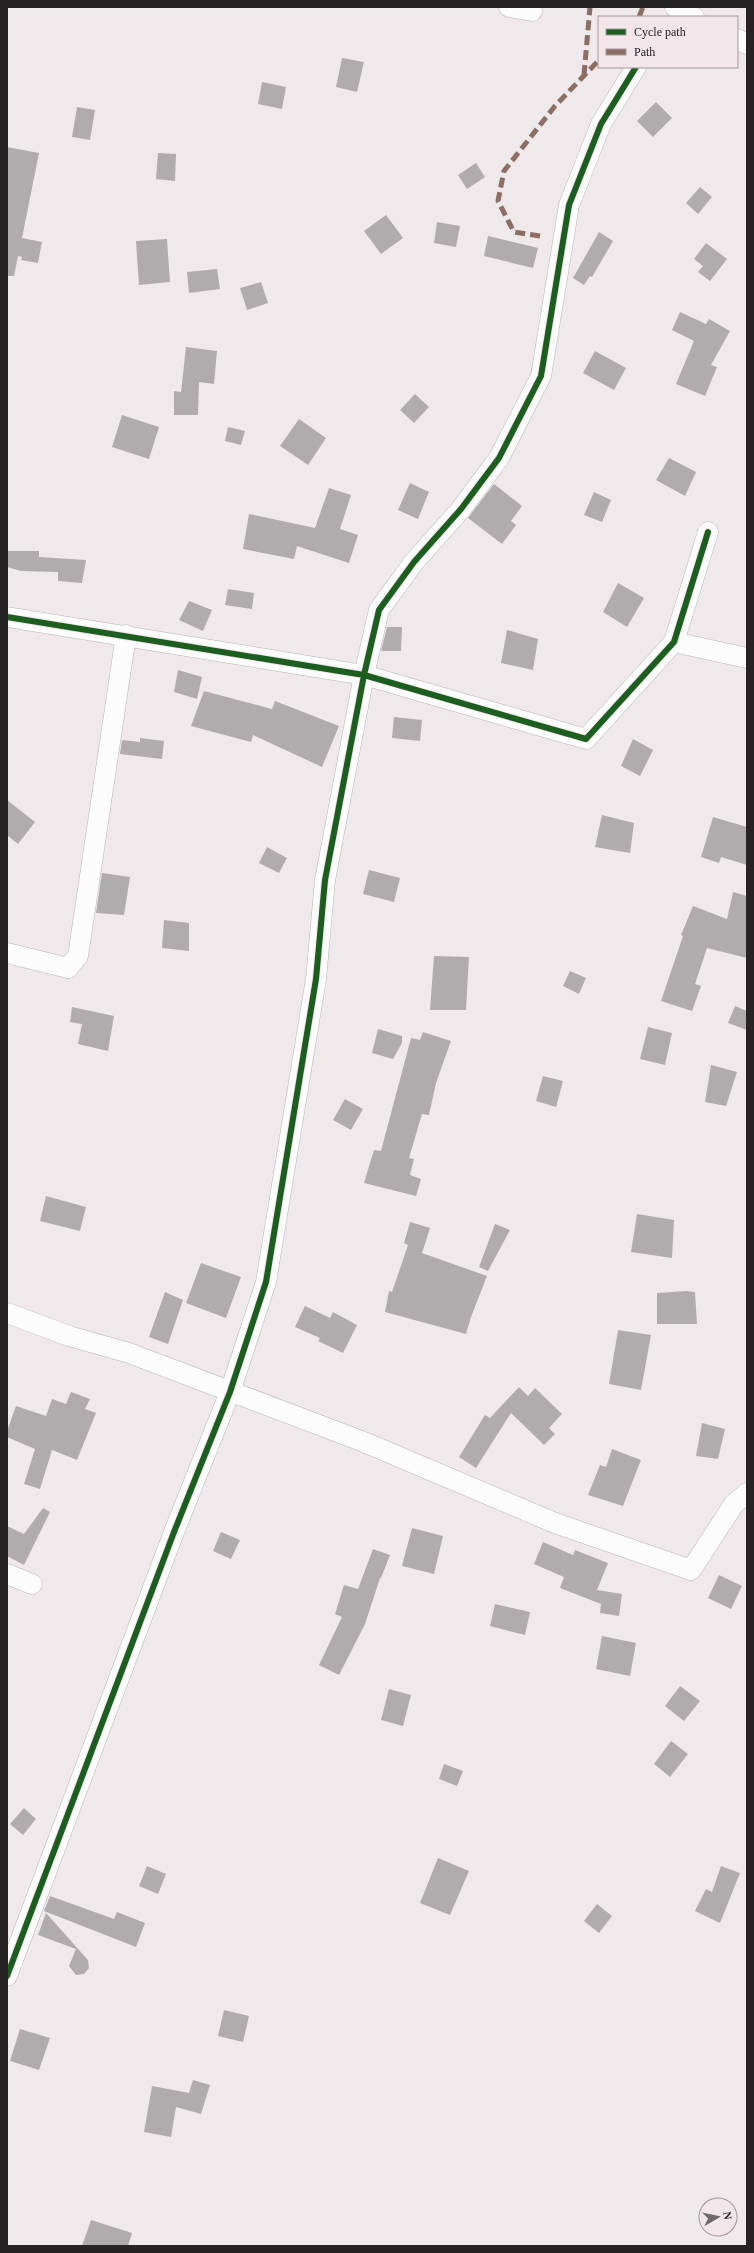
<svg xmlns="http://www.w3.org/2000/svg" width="754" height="2253" font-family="'Times New Roman',serif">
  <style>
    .building { fill: #b0acad }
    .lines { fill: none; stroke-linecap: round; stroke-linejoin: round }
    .street-casing { stroke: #b9b4b6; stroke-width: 21 }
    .street { stroke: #fdfcfc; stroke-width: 20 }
    .quiet { stroke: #8d6e63; stroke-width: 5; stroke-dasharray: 10 5; stroke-linecap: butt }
    .cycleway-casing { stroke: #f2e6ea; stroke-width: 8 }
    .cycleway { stroke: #1b5e20; stroke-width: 6 }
  </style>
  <rect width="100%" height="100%" fill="#efe9eb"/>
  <path class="building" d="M 342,58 L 364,62 L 357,92 L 336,87 Z
    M 262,82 L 286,87 L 282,109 L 258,104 Z
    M 656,102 L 672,118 L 653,137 L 637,121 Z
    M 77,107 L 95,110 L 90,140 L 72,137 Z
    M 7,147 L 39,153 L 22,238 L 42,242 L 38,263 L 21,260 L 22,257 L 18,256 L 14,276 L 7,276 Z
    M 158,153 L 176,154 L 175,181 L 156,179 Z
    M 476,163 L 485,177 L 467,189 L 458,175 Z
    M 700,187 L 712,197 L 698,214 L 686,203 Z
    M 386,215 L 403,238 L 381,254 L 364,231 Z
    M 437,222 L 460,226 L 456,247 L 434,243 Z
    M 599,232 L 613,241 L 592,277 L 590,276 L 584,285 L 573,278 Z
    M 488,236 L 538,248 L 533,268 L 484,256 Z
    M 167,239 L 170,282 L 139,285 L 136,241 Z
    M 706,243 L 727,259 L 710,281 L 698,272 L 703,266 L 694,259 Z
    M 217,269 L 220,289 L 189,293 L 187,272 Z
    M 261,282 L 268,303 L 247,310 L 240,288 Z
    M 680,312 L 706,324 L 709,319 L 730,331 L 711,365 L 717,367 L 705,396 L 676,384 L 694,341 L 672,330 Z
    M 186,347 L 217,351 L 214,384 L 199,382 L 198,415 L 174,415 L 174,391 L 181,392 Z
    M 595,351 L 626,368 L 614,390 L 583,373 Z
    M 415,394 L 429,407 L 414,423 L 400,410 Z
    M 122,415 L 159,427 L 149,459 L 112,447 Z
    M 299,419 L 326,438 L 308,465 L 280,446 Z
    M 228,427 L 245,431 L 241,445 L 225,441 Z
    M 669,458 L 696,472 L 685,496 L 656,480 Z
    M 410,483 L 429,492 L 418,519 L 398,510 Z
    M 494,484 L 522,506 L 511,521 L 516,525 L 502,544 L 468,518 Z
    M 329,488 L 351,495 L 340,529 L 358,535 L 349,563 L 297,546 L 294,559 L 243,549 L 249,514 L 315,528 Z
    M 594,492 L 611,500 L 602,522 L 584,515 Z
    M 7,551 L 39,551 L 39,557 L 86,560 L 82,583 L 58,581 L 58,572 L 21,571 L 7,567 Z
    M 618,583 L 644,598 L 627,627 L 603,612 Z
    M 228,589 L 254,593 L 252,609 L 225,605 Z
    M 189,601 L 212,610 L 203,631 L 179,620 Z
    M 387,627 L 402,627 L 401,651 L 381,651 Z
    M 507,630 L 538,639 L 533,670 L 501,663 Z
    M 178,670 L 202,677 L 197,699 L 174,692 Z
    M 204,691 L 272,709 L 275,701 L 339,726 L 322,767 L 253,735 L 251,742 L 191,726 Z
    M 394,717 L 422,720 L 420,741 L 392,738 Z
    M 140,738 L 164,741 L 162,759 L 120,754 L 122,740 L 140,742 Z
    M 633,739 L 653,750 L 640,776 L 621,766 Z
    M 7,800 L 35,822 L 18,844 L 7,835 Z
    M 602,815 L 634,823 L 630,853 L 595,847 Z
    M 713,817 L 747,827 L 747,865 L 721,857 L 719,863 L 701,857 Z
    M 267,847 L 287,858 L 279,873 L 259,863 Z
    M 369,870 L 400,878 L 394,902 L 363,894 Z
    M 102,873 L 130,877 L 124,915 L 96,913 Z
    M 733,892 L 747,896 L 747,958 L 707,948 L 695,984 L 701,986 L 692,1011 L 661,1001 L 683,936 L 681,935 L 693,906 L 727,919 Z
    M 164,920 L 189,923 L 189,951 L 162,948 Z
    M 434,956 L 469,957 L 466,1010 L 430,1010 Z
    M 570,971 L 586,978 L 579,994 L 563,986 Z
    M 735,1006 L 747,1011 L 747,1030 L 728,1023 Z
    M 72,1007 L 114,1016 L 108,1051 L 78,1044 L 82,1024 L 70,1022 Z
    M 648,1027 L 672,1033 L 665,1065 L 640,1059 Z
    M 378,1029 L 402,1036 L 402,1043 L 393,1059 L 372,1053 Z
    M 423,1032 L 451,1041 L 436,1083 L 429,1115 L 422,1114 L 409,1158 L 414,1159 L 410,1175 L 421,1179 L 416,1196 L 364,1183 L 374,1150 L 381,1151 L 411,1038 L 420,1040 Z
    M 711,1065 L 737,1072 L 726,1106 L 705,1102 Z
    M 543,1076 L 563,1081 L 556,1107 L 536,1101 Z
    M 345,1099 L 363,1109 L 351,1130 L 333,1120 Z
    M 46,1196 L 86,1207 L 80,1231 L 40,1221 Z
    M 637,1214 L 674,1220 L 672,1258 L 631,1252 Z
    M 410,1222 L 430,1228 L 422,1253 L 487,1276 L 471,1317 L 466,1334 L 385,1312 L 389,1291 L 392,1292 L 408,1245 L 404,1243 Z
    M 495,1224 L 510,1230 L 488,1271 L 479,1267 Z
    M 201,1263 L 241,1277 L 226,1318 L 186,1303 Z
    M 687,1291 L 695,1292 L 697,1324 L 657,1324 L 657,1293 Z
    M 165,1292 L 183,1300 L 168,1344 L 149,1337 Z
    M 305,1306 L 330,1318 L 333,1312 L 357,1325 L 343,1353 L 318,1341 L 320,1338 L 295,1327 Z
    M 618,1330 L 651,1335 L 641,1390 L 609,1384 Z
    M 519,1387 L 528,1396 L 535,1388 L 562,1414 L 549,1428 L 555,1434 L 544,1445 L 511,1413 L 476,1468 L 459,1457 L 485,1415 L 490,1418 Z
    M 71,1392 L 90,1399 L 85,1409 L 96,1413 L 77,1460 L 52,1450 L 40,1489 L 24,1484 L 35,1449 L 7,1437 L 7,1431 L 16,1406 L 46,1416 L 52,1399 L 66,1404 Z
    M 702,1423 L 725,1429 L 718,1459 L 696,1456 Z
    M 612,1449 L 641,1460 L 623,1506 L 588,1495 L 600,1465 L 606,1467 Z
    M 43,1508 L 50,1512 L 24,1565 L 7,1556 L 7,1526 L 24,1534 Z
    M 412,1528 L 443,1536 L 434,1574 L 402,1566 Z
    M 221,1532 L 240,1540 L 231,1559 L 213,1551 Z
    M 543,1542 L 573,1555 L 575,1550 L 608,1563 L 597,1590 L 622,1594 L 619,1616 L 600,1613 L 601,1604 L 560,1588 L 564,1577 L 534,1564 Z
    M 373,1549 L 390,1555 L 381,1578 L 380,1578 L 365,1624 L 339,1675 L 319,1665 L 342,1617 L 335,1614 L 344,1585 L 358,1589 Z
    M 719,1575 L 742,1586 L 731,1609 L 708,1598 Z
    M 495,1604 L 530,1612 L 525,1635 L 490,1626 Z
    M 602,1636 L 636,1643 L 630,1676 L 596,1669 Z
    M 680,1686 L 700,1701 L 684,1721 L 665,1706 Z
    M 389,1689 L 411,1695 L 403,1726 L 381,1720 Z
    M 671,1741 L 688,1754 L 670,1777 L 654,1764 Z
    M 444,1764 L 463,1771 L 457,1786 L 439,1779 Z
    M 24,1808 L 36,1819 L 23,1835 L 10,1824 Z
    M 438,1858 L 469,1871 L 450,1915 L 420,1903 Z
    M 147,1866 L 166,1874 L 158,1894 L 139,1886 Z
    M 721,1866 L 740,1873 L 720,1923 L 695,1911 L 706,1889 L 712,1892 Z
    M 50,1896 L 114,1919 L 117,1912 L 145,1923 L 136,1947 L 44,1911 Z
    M 597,1904 L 612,1916 L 599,1933 L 584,1921 Z
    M 46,1913 L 88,1960 L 89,1968 L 84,1974 L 76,1975 L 69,1966 L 76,1949 L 38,1935 Z
    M 224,2010 L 249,2016 L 243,2042 L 218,2036 Z
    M 20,2029 L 50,2038 L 39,2070 L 10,2061 Z
    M 193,2080 L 210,2085 L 201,2114 L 176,2107 L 171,2137 L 144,2132 L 152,2086 L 189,2093 Z
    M 91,2220 L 132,2233 L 128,2246 L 82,2246 Z"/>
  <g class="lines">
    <g class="street-casing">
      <path id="street" d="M 509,7 L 532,11
        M 675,7 L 694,17
        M 737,39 L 747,44
        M 7,617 L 364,675 L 586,739 L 674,642 L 708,532
        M 674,642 L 747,658
        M 7,953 L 68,968 L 78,956 L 126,635
        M 7,1313 L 69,1336 L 129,1353 L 364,1442 L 555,1523 L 691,1570 L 734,1504 L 747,1493
        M 7,1574 L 32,1584
        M 7,1976 L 174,1532 L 230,1392 L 266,1282 L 316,979 L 325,880 L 364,675 L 379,610 L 414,562 L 461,509 L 499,458 L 541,376 L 569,205 L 601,124 L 636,67"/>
    </g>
    <use href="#street" class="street"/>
    <path class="quiet" d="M 639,17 L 643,7
      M 584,75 L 590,7
      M 540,236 L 514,232 L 498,201 L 504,171 L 555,106 L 599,60"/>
    <g class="cycleway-casing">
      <path id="cycleway" d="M 7,617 L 364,675 L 586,739 L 674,642 L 708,532
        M 7,1976 L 174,1532 L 230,1392 L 266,1282 L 316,979 L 325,880 L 364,675 L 379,610 L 414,562 L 461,509 L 499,458 L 541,376 L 569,205 L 601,124 L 636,67"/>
    </g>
    <use href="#cycleway" class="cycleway"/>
  </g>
  <rect width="754" height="2253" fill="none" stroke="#272224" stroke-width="16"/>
  <rect x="598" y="16" width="140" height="52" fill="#f2e6ea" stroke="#a1989b"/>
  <rect x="606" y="29" width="20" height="6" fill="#1b5e20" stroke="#a1989b"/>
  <text x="634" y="36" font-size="12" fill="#272224">Cycle path</text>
  <rect x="606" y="49" width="20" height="6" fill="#8d6e63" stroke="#a1989b"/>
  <text x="634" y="56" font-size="12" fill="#272224">Path</text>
  <g transform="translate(718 2217) rotate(81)"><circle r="19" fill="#f2e6ea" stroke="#a1989b"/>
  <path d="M0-3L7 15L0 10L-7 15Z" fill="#6d686a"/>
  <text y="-6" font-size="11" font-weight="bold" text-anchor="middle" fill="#272224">N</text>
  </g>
</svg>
